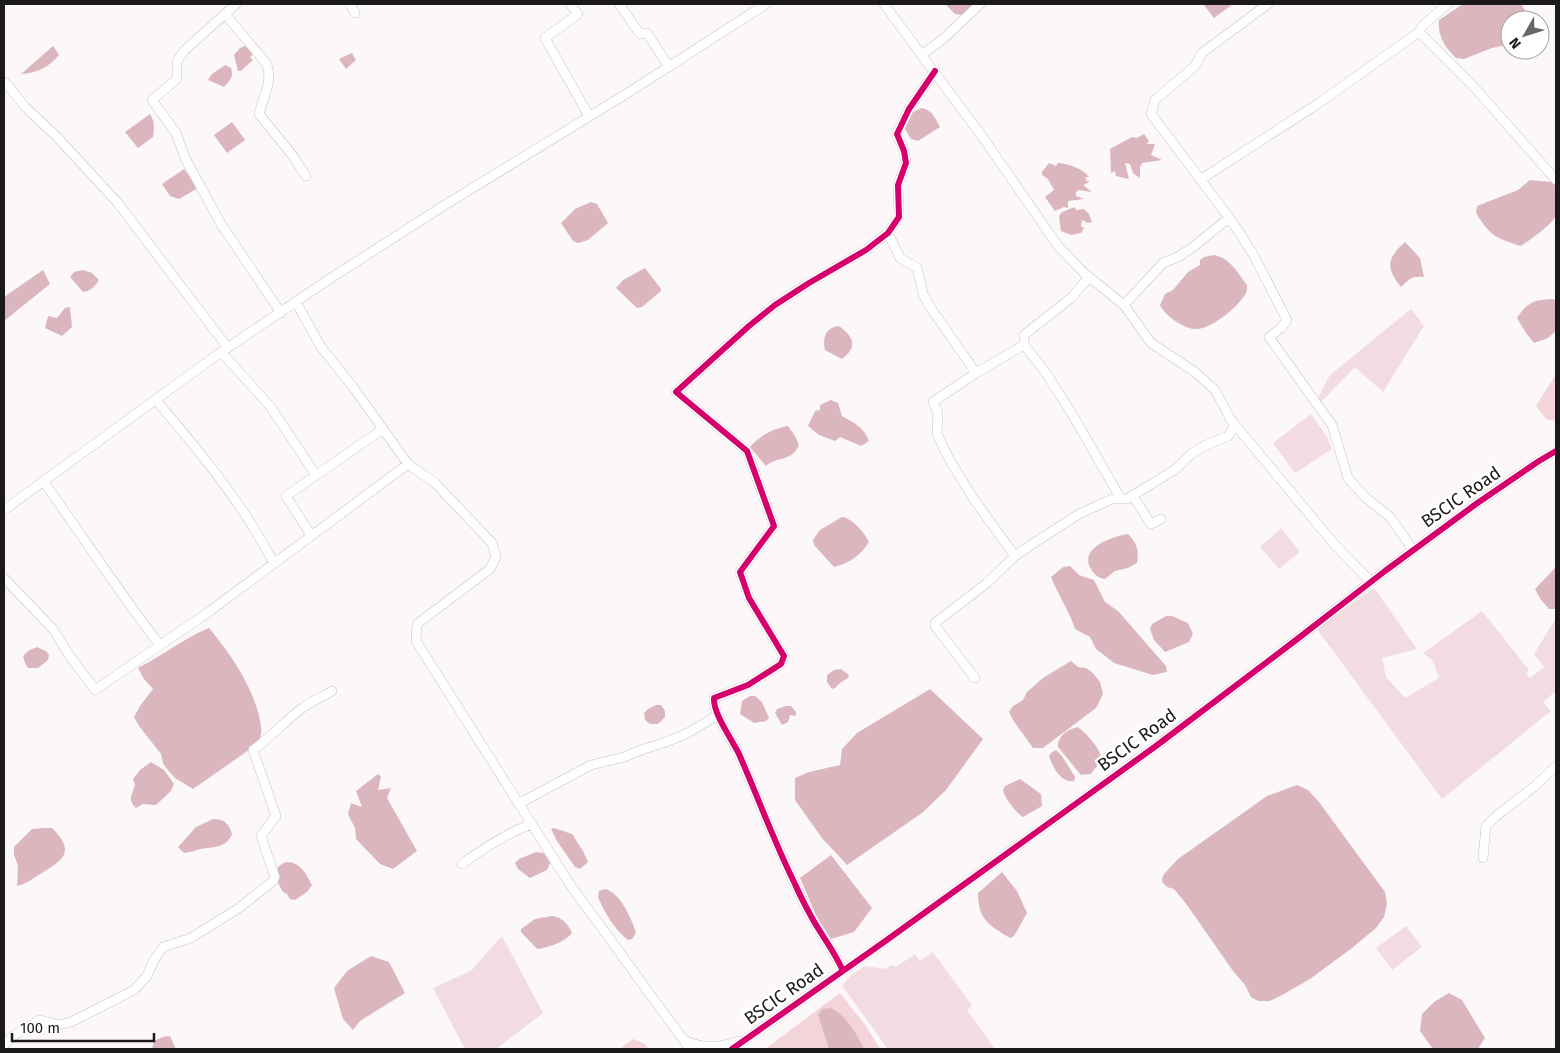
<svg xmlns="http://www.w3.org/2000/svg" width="1560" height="1053" font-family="'Fira Sans',sans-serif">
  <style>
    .green { fill: #f2dce1 }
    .forest { fill: #f4d4db }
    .water { fill: #dcb6bf }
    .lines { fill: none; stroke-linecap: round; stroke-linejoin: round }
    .street-casing { stroke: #c6c3c3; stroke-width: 10 }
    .street { stroke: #fffefe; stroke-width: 9 }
    .cycleway-casing { stroke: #fff; stroke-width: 9 }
    .cycleway { stroke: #d6006c; stroke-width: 6 }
    .labels { text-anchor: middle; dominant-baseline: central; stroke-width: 5; stroke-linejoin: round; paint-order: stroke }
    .street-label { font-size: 18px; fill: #1c191a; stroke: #fff }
  </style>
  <rect width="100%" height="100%" fill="#fcf7f8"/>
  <path class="green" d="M 1411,309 L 1424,326 L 1383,392 L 1355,367 L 1320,403 L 1318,398 L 1330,375 Z
    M 1311,414 L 1327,437 L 1332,449 L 1295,473 L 1273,443 Z
    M 1281,528 L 1300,552 L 1279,569 L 1260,547 Z
    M 1374,588 L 1417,649 L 1382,658 L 1386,677 L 1405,698 L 1439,678 L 1433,661 L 1423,653 L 1482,611 L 1529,670 L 1526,674 L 1530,678 L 1544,667 L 1534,654 L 1556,618 L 1556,691 L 1543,702 L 1551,711 L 1442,799 L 1317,629 Z
    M 1406,926 L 1422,947 L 1392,970 L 1376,948 Z
    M 502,936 L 543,1013 L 496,1049 L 465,1049 L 433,988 L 471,971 Z
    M 933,952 L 972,1006 L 967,1010 L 995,1049 L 888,1049 L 842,986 L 850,976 L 865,966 L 885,969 L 892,965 L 896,967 L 915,954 L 920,961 Z"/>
  <path class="forest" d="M 1556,374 L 1556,421 L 1546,419 L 1536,406 Z
    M 840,993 L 866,1026 L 880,1049 L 765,1049 Z
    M 633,1039 L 645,1044 L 648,1049 L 620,1049 Z"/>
  <path class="water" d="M 945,4 L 975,4 L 962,15 L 955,14 Z
    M 1203,4 L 1233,4 L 1214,18 Z
    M 1463,4 L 1521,4 L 1528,15 L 1529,20 L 1510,20 L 1510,44 L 1492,48 L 1464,59 L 1456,58 C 1445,48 1437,35 1439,20 Z
    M 247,45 L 254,53 L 250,57 L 253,60 L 241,71 L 238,71 L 234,55 L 240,48 Z
    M 53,46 L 59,55 C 49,67 37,73 21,74 Z
    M 352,53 L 356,60 L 346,69 L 339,59 Z
    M 225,65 L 231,68 C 234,78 230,80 224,87 L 208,80 L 212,74 Z
    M 921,108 C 932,109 935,118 940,127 L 918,141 L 911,139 L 904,127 L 910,114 Z
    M 150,114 C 155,121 154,129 153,137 L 138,148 L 125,132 Z
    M 232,122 L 245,140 L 227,153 L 214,135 Z
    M 1144,134 L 1149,141 L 1147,144 L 1155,144 L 1151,155 L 1162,160 L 1142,163 L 1140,167 L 1140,178 L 1133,173 L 1130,164 L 1125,163 L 1129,179 L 1116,176 L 1115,171 L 1111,173 L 1110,149 L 1132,137 L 1137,138 Z
    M 1049,163 L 1056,166 L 1058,163 C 1069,164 1082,168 1089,177 L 1085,177 L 1087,181 L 1090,182 L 1083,185 L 1092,192 L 1079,190 L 1076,192 L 1076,196 L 1084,199 L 1068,201 L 1068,208 L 1064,207 L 1055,211 L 1045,197 L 1054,190 L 1048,179 L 1042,175 L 1042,172 Z
    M 184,169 L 198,188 L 179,199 L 170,196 L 162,184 Z
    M 1530,180 L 1551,182 L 1556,186 C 1556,195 1559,207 1556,215 C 1554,223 1528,242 1520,246 C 1495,237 1491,237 1476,213 L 1477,206 L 1518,190 Z
    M 591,202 L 597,204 L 608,223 L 588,240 L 578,243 L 573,241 L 561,223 L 575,209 Z
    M 1075,207 L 1076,210 L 1084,209 L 1089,214 L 1092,222 L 1088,223 L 1082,220 L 1081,226 L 1084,228 L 1081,233 L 1071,235 L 1061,231 C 1059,213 1055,214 1075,207 Z
    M 1405,242 L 1420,258 L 1424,277 C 1410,276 1410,279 1401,287 C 1386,268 1386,259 1405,242 Z
    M 1214,255 C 1230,258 1238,273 1247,285 C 1247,289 1247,293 1244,296 C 1237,308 1209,331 1194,329 C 1183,328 1164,315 1160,305 L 1165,294 L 1173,290 L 1188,272 L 1200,265 L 1200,260 L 1204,257 Z
    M 645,268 L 661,289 L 661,291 L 642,307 L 637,308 L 616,288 L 623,280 Z
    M 43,270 L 50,284 L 4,321 L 4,297 Z
    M 83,270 L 92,273 L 99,280 C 96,285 90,292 83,292 L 70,277 L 74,272 Z
    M 1554,299 L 1556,303 L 1556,331 L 1548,338 L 1534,343 L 1526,333 L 1517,318 C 1528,301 1535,300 1554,299 Z
    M 70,307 L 72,327 L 62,336 L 45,328 L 48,316 L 57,318 L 65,308 Z
    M 839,326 C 854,337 858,347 842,359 L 825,350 C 822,338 826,327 839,326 Z
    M 831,400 L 838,403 L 842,416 C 854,423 864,427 869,441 L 861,446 L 840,437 L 835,441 L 819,435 L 808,426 L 815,411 L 820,410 L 820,405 Z
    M 788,426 L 795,436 L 799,445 C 792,462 777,456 766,466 L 750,447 C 759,436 774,428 788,426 Z
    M 842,517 C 852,518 865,533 869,542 C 861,555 850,563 834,567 L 814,545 L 813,540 L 820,530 Z
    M 1128,534 C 1137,543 1139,550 1137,563 L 1128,568 L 1115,571 L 1105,579 C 1098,578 1093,574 1090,567 C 1080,547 1114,536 1128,534 Z
    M 1070,566 L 1079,575 L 1094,580 L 1105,602 L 1118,611 L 1166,666 L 1167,672 L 1153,675 L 1114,663 L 1096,649 L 1090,637 L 1075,629 C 1069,610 1058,595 1051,577 L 1063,567 Z
    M 1556,567 L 1556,609 L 1549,609 L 1541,600 L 1535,589 Z
    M 1166,616 L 1172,616 L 1188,623 L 1193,634 L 1189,642 L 1165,652 L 1154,640 L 1150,629 L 1152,624 Z
    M 209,628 C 232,656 256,690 261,727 C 262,732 260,738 259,743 L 193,789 L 175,778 L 167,769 L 163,763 L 161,754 L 139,726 L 134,717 L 140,706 L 153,689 L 144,679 L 138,668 C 162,656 184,638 209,628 Z
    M 37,647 L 46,651 L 49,655 L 48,660 L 38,668 L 28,668 L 25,663 L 23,656 L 28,651 Z
    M 1071,661 L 1078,667 L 1086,668 L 1093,673 L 1100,682 L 1103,694 L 1096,708 L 1043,748 L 1033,748 L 1013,720 L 1009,712 L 1013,706 L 1023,700 L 1027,692 L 1043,678 Z
    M 841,669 L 849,675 L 848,678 L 840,683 L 835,688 L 832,689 L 827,682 L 827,675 L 834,670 Z
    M 930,689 L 983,739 L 946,790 L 922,813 L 847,865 L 822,838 L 795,800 L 795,778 L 809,772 L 840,765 L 842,749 L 857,733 Z
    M 750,696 L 755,696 L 762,702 L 769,718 L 766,721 L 754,723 L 740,714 L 742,701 Z
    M 656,705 L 661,705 L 665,711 L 665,717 L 658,724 L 650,724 L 645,720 L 644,713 L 648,709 Z
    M 786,706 L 791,706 L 796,712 L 796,716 L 790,715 L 788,722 L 782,725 L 775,713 L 777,709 Z
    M 1078,727 C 1089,736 1098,746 1102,759 L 1091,774 L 1081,775 L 1058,747 C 1057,736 1068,729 1078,727 Z
    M 1056,750 L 1062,756 L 1075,777 L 1074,781 C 1060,783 1053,767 1049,756 L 1051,753 Z
    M 151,762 L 164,770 L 174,784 L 171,791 L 156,805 L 143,804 L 136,808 C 127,799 132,796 135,785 L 133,779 L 140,770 Z
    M 378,774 L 381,777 L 378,790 L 391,788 L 387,798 L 417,851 L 393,869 L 380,864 L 356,839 L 355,828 L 348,814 L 351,803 L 362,807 L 356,791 Z
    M 1020,779 L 1041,794 L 1042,806 L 1023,817 C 1017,814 1004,797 1003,790 L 1005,786 Z
    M 1297,785 L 1308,790 L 1319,802 L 1385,892 L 1387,904 L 1384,917 L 1376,928 L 1352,948 L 1310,979 L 1282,995 L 1270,1001 L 1258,1001 L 1251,997 L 1245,985 L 1233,971 L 1187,905 L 1174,889 L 1167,887 L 1163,883 L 1162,879 L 1164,874 L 1178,859 L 1267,796 Z
    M 213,819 C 224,819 229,823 232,834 C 227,848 213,847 200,849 C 195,851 190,852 184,853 L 178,847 L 196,827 Z
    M 43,828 L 52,828 C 75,851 65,859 42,873 C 33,878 27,884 17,886 L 18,866 L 14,855 L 14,847 L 32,829 Z
    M 554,828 L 572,834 L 583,851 L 588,862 L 580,869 L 575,867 L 557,841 L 551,829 Z
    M 536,852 L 544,853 L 550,863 L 547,870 L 530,878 L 518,869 L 515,863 L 519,859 Z
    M 831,855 L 872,908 L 854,932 L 831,939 L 816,915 L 800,878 Z
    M 286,862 C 301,862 306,874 312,885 L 307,892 L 295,900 L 290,899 L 287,894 L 283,892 C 276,881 271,867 286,862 Z
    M 1002,872 L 1017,891 L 1027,913 L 1014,936 L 1010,938 C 989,925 978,920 978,893 Z
    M 605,889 C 620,892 632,919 636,933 L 632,939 L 628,940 C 614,929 605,913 598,897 L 599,891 Z
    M 552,916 C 562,917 568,924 572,933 C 565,942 548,948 537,949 L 521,932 L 521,929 L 535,919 Z
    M 371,956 L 389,962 L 405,993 L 360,1021 L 353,1030 L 343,1019 L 334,988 L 347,971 Z
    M 1449,993 L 1462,1000 L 1485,1038 L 1478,1049 L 1433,1049 L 1420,1031 L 1422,1014 L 1434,1002 Z
    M 831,1008 C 846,1015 857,1034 864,1049 L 829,1049 L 818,1015 L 822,1009 Z
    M 170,1036 L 176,1049 L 152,1049 L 154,1041 L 163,1037 Z"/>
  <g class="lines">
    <g class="street-casing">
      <path id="street" d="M 236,4 L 185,50 L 177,61 L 177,79 L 152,100 L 176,133 L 185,158 L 221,224 L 281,313
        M 350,4 L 355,13
        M 570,4 L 578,14 L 545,38 L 589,116
        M 619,4 L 640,34 L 647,33 L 669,67
        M 884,4 L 986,142 L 1058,246 L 1084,273 L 1124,305 L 1151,343 L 1195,372 L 1215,390 L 1231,420 L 1335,545 L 1371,582
        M 1268,4 L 1202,53 L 1195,66 L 1155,100 L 1151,114 L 1233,223 L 1253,254 L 1287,320 L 1281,328 L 1269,337 L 1332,425 L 1348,478 L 1365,497 L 1390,517 L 1413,550
        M 1448,4 L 1423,25 L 1419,32 L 1475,88 L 1556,180
        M 225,14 L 266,63 C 274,80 263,97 259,114 L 293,156 L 306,176
        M 923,54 L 943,39 L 980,4
        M 4,82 L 8,85 L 25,107 L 56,136 L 117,202 L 228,348
        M 1200,180 L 1319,103 L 1419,32
        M 888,233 L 900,258 L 917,268 L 923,294 L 930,307 L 976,373 L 1024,345
        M 1089,277 L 1071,298 L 1024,335 L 1024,345 L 1046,373 L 1072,414 L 1121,499
        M 296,302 L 321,347 L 353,387 L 408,464 L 434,482 L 492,543 L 496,557 L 490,569 L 417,624 L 416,641 L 569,883 L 690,1049
        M 1124,305 L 1163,263 L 1178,257 L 1193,247 L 1229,218
        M 221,352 L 270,406 L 316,475
        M 976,373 L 933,402 L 938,412 L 937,434 L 949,459 L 973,498 L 1015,556
        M 156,400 C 186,436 218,473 244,513 C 255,529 264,546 274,563
        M 43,481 C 83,536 119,593 160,645
        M 1133,496 L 1151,524 L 1161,519
        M 4,510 L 221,352 L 331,278 L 440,208 L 626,94 L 766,4
        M 311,535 L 286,496 L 383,429
        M 4,578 L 53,629 L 69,655 L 95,690 L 210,611 L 408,464
        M 975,678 L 935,626 L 935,623 L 987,583 L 1015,556 L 1037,541 L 1079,514 L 1112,499 L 1127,499 L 1176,469 L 1192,453 L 1204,446 L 1228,436 L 1235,425
        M 518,804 L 591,765 L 624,757 L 644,749 L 663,743 L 686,734 L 718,715
        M 1483,858 L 1486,826 L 1495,817 L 1535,786 L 1556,766
        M 462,864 C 484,848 506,834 531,824
        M 843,971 C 835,952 822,936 812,918 C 806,907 800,896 795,884 C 774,842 758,797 739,754 C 732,739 713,714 714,698 L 748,685 L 781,664 L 784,656 L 749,598 L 740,572 L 774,526 L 747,451 L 676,392 L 749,326 L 775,305 L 809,283 L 866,250 L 888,233 L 899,217 L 898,185 L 906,163 L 904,151 L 897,134 L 909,109 L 935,71
        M 684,1040 C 703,1049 719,1048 739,1041
        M 4,1045 L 14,1035 L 40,1020 L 59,1025 L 71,1022 L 134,990 L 147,976 L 154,960 L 163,947 L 191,938 L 239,908 L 273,881 L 275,877 L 261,836 L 276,816 L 253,750 C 270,738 284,722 301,709 C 310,702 322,697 332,691
        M 732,1049 L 884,942 L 1156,746 L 1296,640 L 1385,571 L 1476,504 L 1539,461 L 1556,451"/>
    </g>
    <use href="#street" class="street"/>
    <g class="cycleway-casing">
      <path id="cycleway" d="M 843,971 C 835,952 822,936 812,918 C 806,907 800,896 795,884 C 774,842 758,797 739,754 C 732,739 713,714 714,698 L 748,685 L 781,664 L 784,656 L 749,598 L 740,572 L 774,526 L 747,451 L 676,392 L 749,326 L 775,305 L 809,283 L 866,250 L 888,233 L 899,217 L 898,185 L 906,163 L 904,151 L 897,134 L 909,109 L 935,71
        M 732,1049 L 884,942 L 1156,746 L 1296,640 L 1385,571 L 1476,504 L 1539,461 L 1556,451"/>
    </g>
    <use href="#cycleway" class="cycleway"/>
  </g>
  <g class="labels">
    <g class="street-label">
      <text transform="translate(1461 497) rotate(-35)">BSCIC Road</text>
      <text transform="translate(1137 740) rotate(-36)">BSCIC Road</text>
      <text transform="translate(784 994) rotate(-35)">BSCIC Road</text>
    </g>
  </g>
  <rect width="1560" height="1053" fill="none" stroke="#1c191a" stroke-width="10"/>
  <g transform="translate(1525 35) rotate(231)"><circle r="24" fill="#ffffff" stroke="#a4a3a3"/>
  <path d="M0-4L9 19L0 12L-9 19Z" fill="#6a6768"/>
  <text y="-8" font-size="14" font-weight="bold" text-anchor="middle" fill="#1c191a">N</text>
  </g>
  <path d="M12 1033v8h142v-8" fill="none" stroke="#1c191a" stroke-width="2.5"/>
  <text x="20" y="1033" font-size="15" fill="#1c191a" stroke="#ffffff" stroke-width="4" paint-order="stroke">100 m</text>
</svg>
